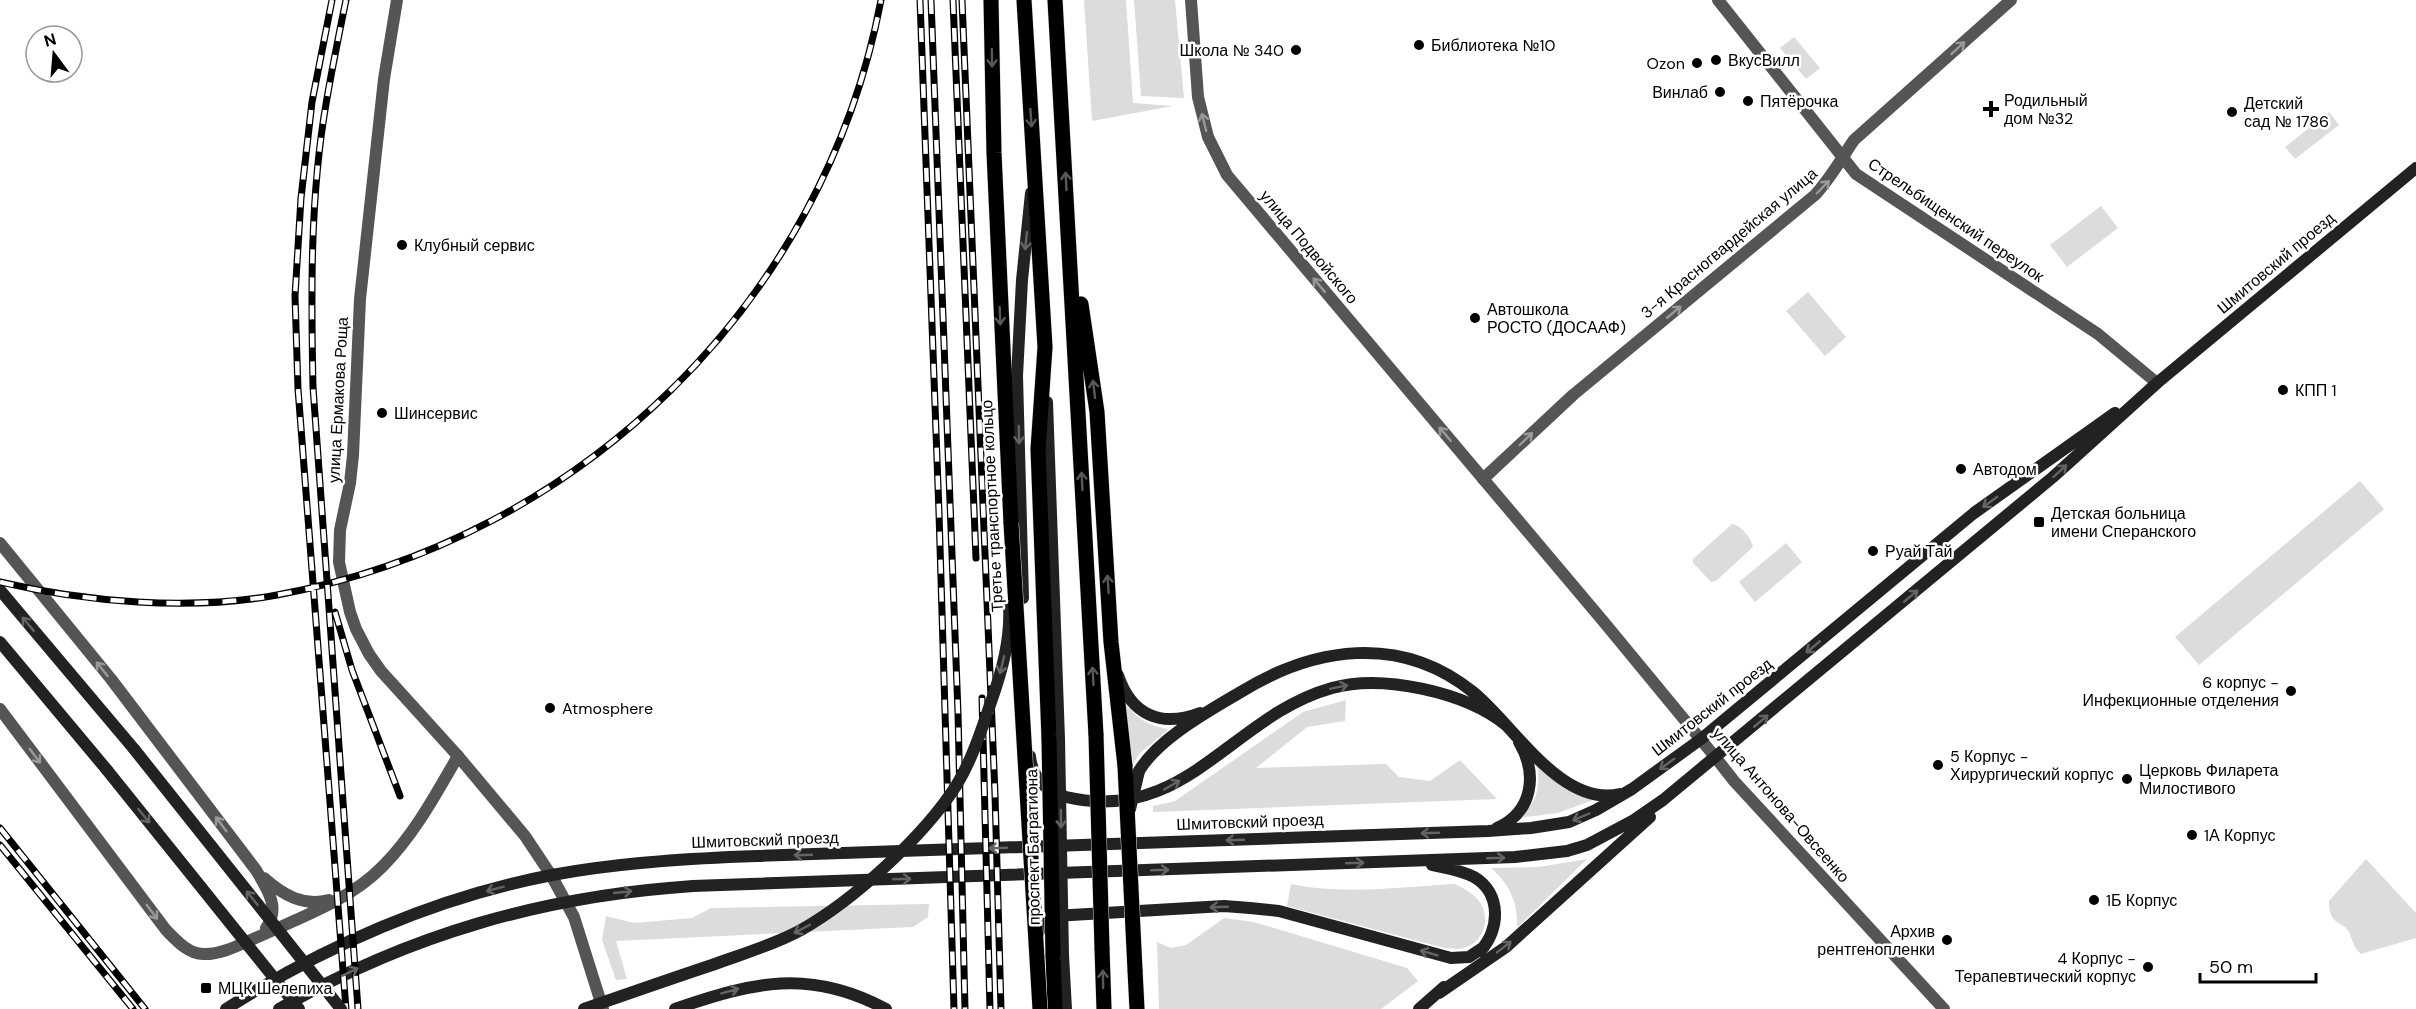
<svg xmlns="http://www.w3.org/2000/svg" width="2416" height="1009" font-family="'DM Sans',sans-serif">
  <style>
    .green { fill: #dcdcdc }
    .lines { fill: none; stroke-linecap: round; stroke-linejoin: round }
    .primary-casing { stroke: #dbdbdb; stroke-width: 16 }
    .minor { stroke: #555; stroke-width: 12 }
    .tertiary { stroke: #555; stroke-width: 12 }
    .secondary { stroke: #222; stroke-width: 12 }
    .primary { stroke: #000; stroke-width: 15 }
    .rail-casing { stroke: #000; stroke-width: 7 }
    .rail { stroke: #fff; stroke-width: 4.5; stroke-dasharray: 14; stroke-linecap: butt }
    .primary-bridge-casing { stroke: #dbdbdb; stroke-width: 16; stroke-linecap: butt }
    .secondary-bridge { stroke: #222; stroke-width: 12 }
    .primary-bridge { stroke: #000; stroke-width: 15 }
    .oneway { stroke: #999 }
    .oneway2 { stroke: #595959 }
    .oneway3 { stroke: #646464 }
    .poi-dot { fill: #000; stroke: #fff; stroke-width: 2 }
    .labels { text-anchor: middle; dominant-baseline: central; stroke-width: 5; stroke-linejoin: round; paint-order: stroke }
    .poi-label { font-size: 16px; fill: #000; stroke: #fff; text-anchor: start }
    .street-label { font-size: 16px; fill: #000; stroke: #fff }
  </style>
  <rect width="100%" height="100%" fill="#fff"/>
  <path class="green" d="M 1084,0 L 1126,0 L 1133,103 L 1173,106 L 1092,121 Z
    M 1134,0 L 1175,0 L 1184,98 L 1141,96 Z
    M 1794,37 L 1820,68 L 1806,79 L 1780,48 Z
    M 2329,112 L 2339,125 L 2295,159 L 2285,147 Z
    M 2101,206 L 2118,228 L 2067,267 L 2050,245 Z
    M 1808,292 L 1846,337 L 1825,356 L 1786,311 Z
    M 2360,481 L 2384,509 L 2199,665 L 2175,637 Z
    M 1732,524 C 1741,525 1752,539 1753,547 L 1716,581 L 1711,582 L 1693,563 L 1693,559 Z
    M 1786,543 L 1802,562 L 1755,602 L 1739,582 Z
    M 1346,700 L 1345,721 L 1307,727 L 1256,768 L 1386,764 L 1399,777 L 1430,781 L 1460,760 L 1497,799 L 1153,812 L 1153,806 L 1175,801 L 1303,712 Z
    M 1125,703 C 1138,719 1148,726 1169,729 L 1140,753 L 1133,764 Z
    M 1537,760 L 1596,799 L 1558,813 L 1519,818 C 1539,800 1540,787 1537,760 Z
    M 1587,859 L 1517,928 C 1518,902 1510,885 1491,868 L 1539,867 Z
    M 2366,859 L 2416,913 L 2416,938 L 2361,954 C 2353,947 2353,941 2349,932 C 2343,920 2329,927 2329,901 Z
    M 1291,884 C 1345,895 1400,887 1455,884 C 1465,889 1475,894 1481,904 C 1491,921 1482,944 1463,948 C 1457,950 1450,948 1444,948 L 1287,906 Z
    M 929,904 L 928,917 L 913,927 L 616,941 L 627,979 L 616,980 L 602,940 L 606,916 L 634,923 L 692,918 L 711,908 Z
    M 1224,918 L 1254,922 L 1407,968 L 1418,981 L 1381,1009 L 1159,1009 L 1157,942 L 1171,948 L 1186,945 Z"/>
  <g class="lines">
    <g class="primary-casing">
      <path id="primary" d="M 991,0 L 994,153 L 1011,523
        M 1024,0 L 1045,347 L 1038,449 L 1049,739
        M 1055,0 L 1096,735
        M 1081,304 L 1097,412 L 1111,642 L 1125,766
        M 1102,948 L 1104,1009
        M 1053,955 L 1055,1009
        M 1135,970 L 1137,1009"/>
    </g>
    <path class="minor" d="M 397,0 L 384,79 L 360,299 L 353,455 L 350,483 L 340,530 L 339,562 L 350,612 L 356,629 L 369,654 L 381,671 L 458,756
      M 1483,479 L 1573,395 L 1815,195 C 1831,178 1841,159 1854,140 L 2011,0
      M 1716,758 L 1734,781 L 1944,1009
      M 551,875 L 574,917 L 603,1009"/>
    <path class="tertiary" d="M 1191,0 L 1198,97 L 1208,137 L 1227,175 L 1603,621 L 1716,758
      M 1718,0 L 1856,174 L 2098,334 L 2157,383
      M 0,543 L 111,679 L 256,870 C 267,889 281,908 266,928
      M 0,709 L 166,930 C 176,940 188,954 203,954 C 222,955 243,943 260,936 C 302,917 350,900 383,866 C 414,835 436,794 458,756 L 525,836 L 551,875
      M 264,878 C 283,895 304,907 329,900"/>
    <path class="secondary" d="M 1047,402 L 1059,739
      M 0,590 L 134,749
      M 1023,598 L 1017,376 L 1022,280 L 1031,193
      M 0,642 L 107,770
      M 1118,675 C 1131,715 1161,728 1200,713
      M 1030,756 C 1032,778 1046,791 1066,797 C 1186,825 1231,716 1332,688 C 1383,674 1465,692 1506,725
      M 1139,771 C 1158,739 1207,712 1239,693 C 1313,647 1400,633 1473,692 C 1513,724 1561,808 1620,794
      M 1497,828 C 1533,812 1538,774 1519,742
      M 1432,865 C 1446,868 1461,870 1474,877 C 1502,893 1500,931 1480,951
      M 1036,938 L 1043,922 L 1054,916 L 1224,906 L 1250,908 L 1279,911 L 1451,958 L 1469,957 L 1484,947
      M 1063,955 L 1066,1009
      M 1439,993 L 1506,947 L 1650,817
      M 226,1009 C 324,946 437,897 552,875 C 611,864 669,860 729,857 L 1488,831 L 1531,828 L 1569,822 L 1596,810 L 1632,789 L 1701,739 L 1974,513 L 2115,413
      M 279,1009 C 410,934 544,896 693,886 L 1515,857 L 1567,851 L 1587,845 L 1634,820 L 1663,800 L 2053,477 L 2157,383 L 2416,168
      M 675,1009 C 753,982 809,968 886,1009
      M 1419,1009 L 1444,987"/>
    <use href="#primary" class="primary"/>
    <g class="rail-casing">
      <path id="rail" d="M 332,0 L 312,102 L 301,198 L 295,296 L 298,389 L 346,1009
        M 346,0 C 339,34 332,69 326,104 C 310,197 311,293 313,387 L 358,1009
        M 920,0 L 939,513 L 954,1009
        M 931,0 L 958,713 L 965,1009
        M 953,0 L 976,558
        M 962,0 L 995,794 L 1001,1009
        M 0,582 C 85,602 190,611 277,595 C 578,540 824,303 881,0
        M 335,612 L 352,670 L 400,796
        M 982,698 L 990,1009
        M 0,828 L 145,1009
        M 0,845 L 133,1009"/>
    </g>
    <use href="#rail" class="rail"/>
    <g class="primary-bridge-casing">
      <path id="primary-bridge" d="M 1011,523 L 1040,1009
        M 1096,735 L 1102,948
        M 1049,739 L 1053,955
        M 1125,766 L 1135,970"/>
    </g>
    <path class="secondary-bridge" d="M 1059,739 L 1063,955
      M 134,749 L 341,1009
      M 107,770 L 299,1009
      M 1130,809 L 1139,771
      M 584,1009 C 627,994 670,979 712,965 C 742,954 774,945 801,930 C 854,900 923,837 956,786 C 972,760 981,731 991,702 C 1002,671 1011,639 1009,605"/>
    <use href="#primary-bridge" class="primary-bridge"/>
  </g>
  <defs><path id="oneway-shaft" d="M-6 0H5M1.5-3L5.5 0L1.5 3" fill="none" stroke-width="1.6" stroke-linecap="round" stroke-linejoin="round" transform="scale(1.5)"/></defs>
  <g class="oneway">
    <use href="#oneway-shaft" transform="translate(1958 48) rotate(-42)"/>
    <use href="#oneway-shaft" transform="translate(1204 122) rotate(-104)"/>
    <use href="#oneway-shaft" transform="translate(1823 187) rotate(-46)"/>
    <use href="#oneway-shaft" transform="translate(1319 285) rotate(-130)"/>
    <use href="#oneway-shaft" transform="translate(1674 312) rotate(-40)"/>
    <use href="#oneway-shaft" transform="translate(1445 434) rotate(-130)"/>
    <use href="#oneway-shaft" transform="translate(1526 439) rotate(-44)"/>
    <use href="#oneway-shaft" transform="translate(102 669) rotate(-129)"/>
    <use href="#oneway-shaft" transform="translate(35 756) rotate(53)"/>
    <use href="#oneway-shaft" transform="translate(221 824) rotate(-127)"/>
    <use href="#oneway-shaft" transform="translate(152 912) rotate(53)"/>
  </g>
  <g class="oneway2">
    <use href="#oneway-shaft" transform="translate(992 58) rotate(89)"/>
    <use href="#oneway-shaft" transform="translate(1031 118) rotate(86)"/>
    <use href="#oneway-shaft" transform="translate(1066 181) rotate(-93)"/>
    <use href="#oneway-shaft" transform="translate(1000 316) rotate(88)"/>
    <use href="#oneway-shaft" transform="translate(1094 389) rotate(-97)"/>
    <use href="#oneway-shaft" transform="translate(1082 481) rotate(-93)"/>
    <use href="#oneway-shaft" transform="translate(1108 584) rotate(-94)"/>
    <use href="#oneway-shaft" transform="translate(1093 676) rotate(-93)"/>
    <use href="#oneway-shaft" transform="translate(1103 979) rotate(-91)"/>
  </g>
  <g class="oneway3">
    <use href="#oneway-shaft" transform="translate(1026 241) rotate(96)"/>
    <use href="#oneway-shaft" transform="translate(1019 435) rotate(89)"/>
    <use href="#oneway-shaft" transform="translate(2060 471) rotate(-42)"/>
    <use href="#oneway-shaft" transform="translate(1990 502) rotate(144)"/>
    <use href="#oneway-shaft" transform="translate(1911 596) rotate(-40)"/>
    <use href="#oneway-shaft" transform="translate(28 624) rotate(-130)"/>
    <use href="#oneway-shaft" transform="translate(1813 647) rotate(140)"/>
    <use href="#oneway-shaft" transform="translate(1002 665) rotate(104)"/>
    <use href="#oneway-shaft" transform="translate(1339 687) rotate(-12)"/>
    <use href="#oneway-shaft" transform="translate(1761 721) rotate(-40)"/>
    <use href="#oneway-shaft" transform="translate(1667 764) rotate(144)"/>
    <use href="#oneway-shaft" transform="translate(1172 785) rotate(-30)"/>
    <use href="#oneway-shaft" transform="translate(144 816) rotate(51)"/>
    <use href="#oneway-shaft" transform="translate(1581 817) rotate(157)"/>
    <use href="#oneway-shaft" transform="translate(1061 819) rotate(89)"/>
    <use href="#oneway-shaft" transform="translate(1430 833) rotate(178)"/>
    <use href="#oneway-shaft" transform="translate(1235 840) rotate(178)"/>
    <use href="#oneway-shaft" transform="translate(998 848) rotate(178)"/>
    <use href="#oneway-shaft" transform="translate(803 855) rotate(178)"/>
    <use href="#oneway-shaft" transform="translate(1496 858) rotate(-2)"/>
    <use href="#oneway-shaft" transform="translate(1355 863) rotate(-2)"/>
    <use href="#oneway-shaft" transform="translate(1160 870) rotate(-2)"/>
    <use href="#oneway-shaft" transform="translate(902 879) rotate(-2)"/>
    <use href="#oneway-shaft" transform="translate(495 889) rotate(165)"/>
    <use href="#oneway-shaft" transform="translate(623 892) rotate(-6)"/>
    <use href="#oneway-shaft" transform="translate(252 898) rotate(-129)"/>
    <use href="#oneway-shaft" transform="translate(1219 907) rotate(178)"/>
    <use href="#oneway-shaft" transform="translate(802 929) rotate(152)"/>
    <use href="#oneway-shaft" transform="translate(1504 947) rotate(-37)"/>
    <use href="#oneway-shaft" transform="translate(1429 953) rotate(-164)"/>
    <use href="#oneway-shaft" transform="translate(350 972) rotate(-25)"/>
    <use href="#oneway-shaft" transform="translate(730 991) rotate(-15)"/>
  </g>
  <g class="poi-dot">
    <circle cx="1419" cy="45" r="6"/>
    <circle cx="1296" cy="50" r="6"/>
    <circle cx="1716" cy="60" r="6"/>
    <circle cx="1697" cy="63" r="6"/>
    <circle cx="1720" cy="92" r="6"/>
    <circle cx="1748" cy="101" r="6"/>
    <path d="M1988 100h6v6h6v6h-6v6h-6v-6h-6v-6h6z"/>
    <circle cx="2232" cy="112" r="6"/>
    <circle cx="402" cy="245" r="6"/>
    <circle cx="1475" cy="318" r="6"/>
    <circle cx="2283" cy="390" r="6"/>
    <circle cx="382" cy="413" r="6"/>
    <circle cx="1961" cy="469" r="6"/>
    <rect x="2033" y="516" width="12" height="12" rx="3"/>
    <circle cx="1873" cy="551" r="6"/>
    <circle cx="2291" cy="691" r="6"/>
    <circle cx="550" cy="708" r="6"/>
    <circle cx="1938" cy="765" r="6"/>
    <circle cx="2127" cy="779" r="6"/>
    <circle cx="2192" cy="835" r="6"/>
    <circle cx="2094" cy="900" r="6"/>
    <circle cx="1947" cy="940" r="6"/>
    <circle cx="2148" cy="967" r="6"/>
    <rect x="200" y="982" width="12" height="12" rx="3"/>
  </g>
  <g class="labels">
    <g class="poi-label">
      <text x="1431" y="45">Библиотека №10</text>
      <text x="1284" y="50" text-anchor="end">Школа № 340</text>
      <text x="1728" y="60">ВкусВилл</text>
      <text x="1685" y="63" text-anchor="end">Ozon</text>
      <text x="1708" y="92" text-anchor="end">Винлаб</text>
      <text x="2004" y="100">Родильный<tspan x="2004" dy="18">дом №32</tspan></text>
      <text x="1760" y="101">Пятёрочка</text>
      <text x="2244" y="103">Детский<tspan x="2244" dy="18">сад № 1786</tspan></text>
      <text x="414" y="245">Клубный сервис</text>
      <text x="1487" y="309">Автошкола<tspan x="1487" dy="18">РОСТО (ДОСААФ)</tspan></text>
      <text x="2295" y="390">КПП 1</text>
      <text x="394" y="413">Шинсервис</text>
      <text x="1973" y="469">Автодом</text>
      <text x="2051" y="513">Детская больница<tspan x="2051" dy="18">имени Сперанского</tspan></text>
      <text x="1885" y="551">Руай Тай</text>
      <text x="2279" y="682" text-anchor="end">6 корпус -<tspan x="2279" dy="18">Инфекционные отделения</tspan></text>
      <text x="562" y="708">Atmosphere</text>
      <text x="1950" y="756">5 Корпус -<tspan x="1950" dy="18">Хирургический корпус</tspan></text>
      <text x="2139" y="770">Церковь Филарета<tspan x="2139" dy="18">Милостивого</tspan></text>
      <text x="2204" y="835">1А Корпус</text>
      <text x="2106" y="900">1Б Корпус</text>
      <text x="1935" y="931" text-anchor="end">Архив<tspan x="1935" dy="18">рентгенопленки</tspan></text>
      <text x="2136" y="958" text-anchor="end">4 Корпус -<tspan x="2136" dy="18">Терапевтический корпус</tspan></text>
      <text x="218" y="988">МЦК Шелепиха</text>
    </g>
    <g class="street-label">
      <text transform="translate(1956 220) rotate(34)">Стрельбищенский переулок</text>
      <text transform="translate(1729 243) rotate(-40)">3-я Красногвардейская улица</text>
      <text transform="translate(1309 247) rotate(50)">улица Подвойского</text>
      <text transform="translate(2276 263) rotate(-40)">Шмитовский проезд</text>
      <text transform="translate(338 400) rotate(-87)">улица Ермакова Роща</text>
      <text transform="translate(992 506) rotate(-93)">Третье транспортное кольцо</text>
      <text transform="translate(1712 707) rotate(-38)">Шмитовский проезд</text>
      <text transform="translate(1781 805) rotate(49)">улица Антонова-Овсеенко</text>
      <text transform="translate(1250 822) rotate(-2)">Шмитовский проезд</text>
      <text transform="translate(765 840) rotate(-2)">Шмитовский проезд</text>
      <text transform="translate(1033 847) rotate(-91)">проспект Багратиона</text>
    </g>
  </g>
  <g transform="translate(54 54) rotate(344)"><circle r="28" fill="#ffffff" stroke="#999999" stroke-width="1.5"/>
  <path d="M0-4.5L10 22L0 15L-10 22Z" fill="#000000"/>
  <text y="-9" font-size="16" font-weight="bold" text-anchor="middle" fill="#000000">N</text>
  </g>
  <path d="M2200 973v9h116v-9" fill="none" stroke="#000000" stroke-width="3"/>
  <text x="2209" y="973" font-size="18" fill="#000000" stroke="#ffffff" stroke-width="4.5" paint-order="stroke">50 m</text>
</svg>
